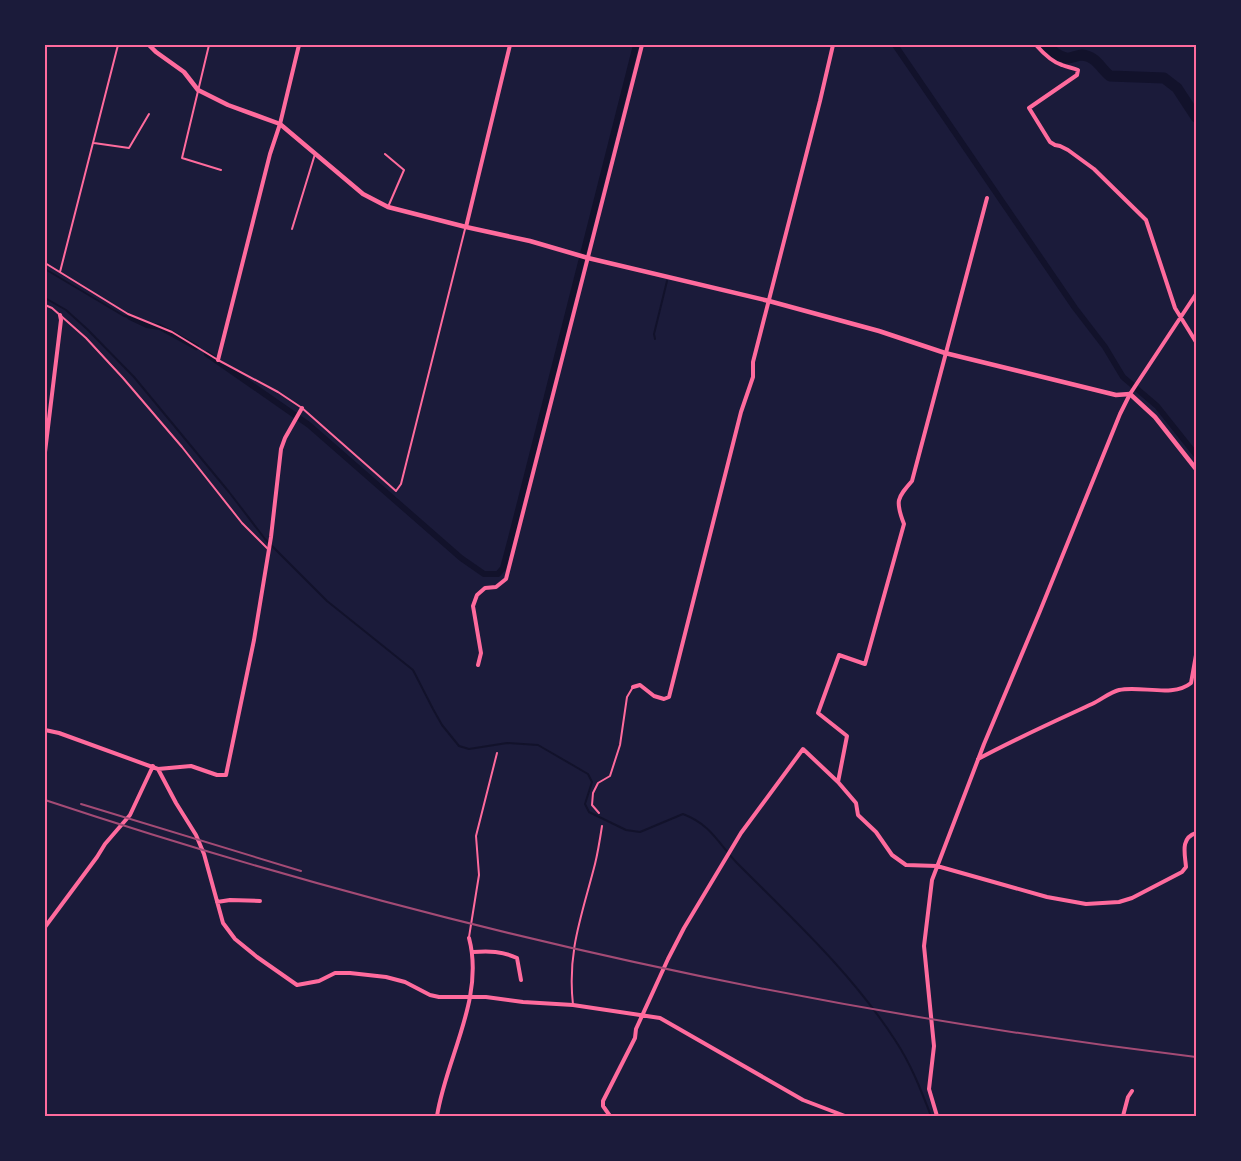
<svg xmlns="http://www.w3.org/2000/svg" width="1241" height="1161" font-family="Quicksand,sans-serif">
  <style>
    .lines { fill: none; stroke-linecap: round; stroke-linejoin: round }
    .stream { stroke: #12122b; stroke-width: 2 }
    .canal { stroke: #12122b; stroke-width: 6 }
    .river { stroke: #12122b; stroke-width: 11 }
    .service { stroke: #ff6b9d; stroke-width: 2 }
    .minor { stroke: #ff6b9d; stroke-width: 4 }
    .tertiary { stroke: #ff6b9d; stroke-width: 4.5 }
    .rail { stroke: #a44b75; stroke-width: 2 }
    .neatline { fill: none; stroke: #ff6b9d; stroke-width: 2 }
  </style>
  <rect width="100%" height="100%" fill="#1b1b3a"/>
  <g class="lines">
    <path class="stream" d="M 45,269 L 124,316 L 130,317
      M 45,298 L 66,310 L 87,329 L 134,377 L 229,492 L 265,539 L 327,601 L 413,670 L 433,709 L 442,725 L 459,746 L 469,749 L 507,743 L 538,745 L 588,774 L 592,782 L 585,804 L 589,812 L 626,830 L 640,832 L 683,814 C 714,826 719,846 741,867 C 796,922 853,975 895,1040 C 911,1064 921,1090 931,1116
      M 655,339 L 654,334 L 667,281"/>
    <path class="canal" d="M 895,45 L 1075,308 L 1105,347 L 1123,377 L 1157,406 L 1196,455
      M 130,317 L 147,325 L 160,327 L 196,347
      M 207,354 L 309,425 L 461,558 L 484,574 L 498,574 L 503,568 L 511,538 L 636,45"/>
    <path class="river" d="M 1046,45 C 1051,50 1059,57 1066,58 C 1071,59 1077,55 1082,55 C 1096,56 1101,69 1110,76 L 1164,78 L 1177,88 L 1196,117"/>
    <path class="service" d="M 209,45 L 182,158 L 221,170
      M 94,143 L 129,148 L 149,114
      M 385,154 L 404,170 L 388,207
      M 292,229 L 315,154
      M 45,263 L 128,314 L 172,332 L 218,360 L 278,392 L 302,408 L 396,491 L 401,484 L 465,229
      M 60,272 L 118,45
      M 45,305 L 52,308 L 86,338 L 123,378 L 182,447 L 242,523 L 269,550
      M 599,813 L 592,805 L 593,793 L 598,783 L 610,776 L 620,745 L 627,697 L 633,687
      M 469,937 L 479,875 L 476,836 L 497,753
      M 573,1005 C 567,951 582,915 595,864 C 598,852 600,839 602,826"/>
    <path class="minor" d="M 1036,45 C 1043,53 1052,62 1062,65 C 1067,67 1073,68 1078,70 L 1077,75 L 1029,108 L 1050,142 L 1055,145 L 1060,146 L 1068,150 L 1094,169 L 1146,220 L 1175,308 L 1196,342
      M 987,198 L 912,481 C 897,498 895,501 904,524 L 865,664 L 839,655 L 818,713 L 847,736 L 838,782 L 856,803 L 858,815 L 876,832 L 892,855 L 906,865 L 937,866 L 1047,897 L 1086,904 L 1119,902 L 1132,898 L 1182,872 L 1186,867 C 1185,854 1180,838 1196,833
      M 466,227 L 510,45
      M 218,360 L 270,154 L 280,124 L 299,45
      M 45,452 L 61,320 L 60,315
      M 478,665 L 481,653 L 473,606 L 477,595 L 485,588 L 496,587 L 506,579 L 642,45
      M 633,687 L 640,685 L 654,696 L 664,699 L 669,697 L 741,412 L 753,377 L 753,362 L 820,101 L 833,45
      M 45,730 L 59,733 L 158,769 L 176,803 L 196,835 L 204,854 L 223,923 L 235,939 L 257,957 L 297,985 L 319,981 L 335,973 L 350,973 L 386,977 L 405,982 L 430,995 L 439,997 L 486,997 L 523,1002 L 573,1005 L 660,1018 L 803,1100 L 845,1116
      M 978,759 C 1015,739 1053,722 1092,704 C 1101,700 1110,692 1119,690 C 1140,685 1173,698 1191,683 L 1196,655
      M 158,769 L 191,766 L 217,775 L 226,775 L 254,640 L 271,537 L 281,449 L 285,438 L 302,408
      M 217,902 L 230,900 L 260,901
      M 45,927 L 97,857 L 105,844 L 130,815 L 153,766
      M 473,952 C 489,951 502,951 517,958 L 521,980
      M 437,1116 C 446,1058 485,998 469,938
      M 610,1116 L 603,1106 L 603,1101 L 635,1038 L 636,1029 L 668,959 L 684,928 L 741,833 L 803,749 L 838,782
      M 937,1116 L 929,1089 L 934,1046 L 924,946 L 932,880 L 984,744 L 1040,611 L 1120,414 L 1130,394 L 1196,294
      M 1123,1116 L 1128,1097 L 1132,1091"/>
    <path class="tertiary" d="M 149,45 L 156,52 L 184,72 L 198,90 L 228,105 L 280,124 L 363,194 L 388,207 L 466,227 L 530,241 L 588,258 L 769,301 L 879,331 L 945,353 L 1116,395 L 1130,394 L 1155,417 L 1196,469"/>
    <path class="rail" d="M 45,800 C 418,924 805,1010 1196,1057
      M 81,804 L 301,871"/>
  </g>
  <rect width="1241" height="1161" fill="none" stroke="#1b1b3a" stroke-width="92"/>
  <rect x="46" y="46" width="1149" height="1069" class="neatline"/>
</svg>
